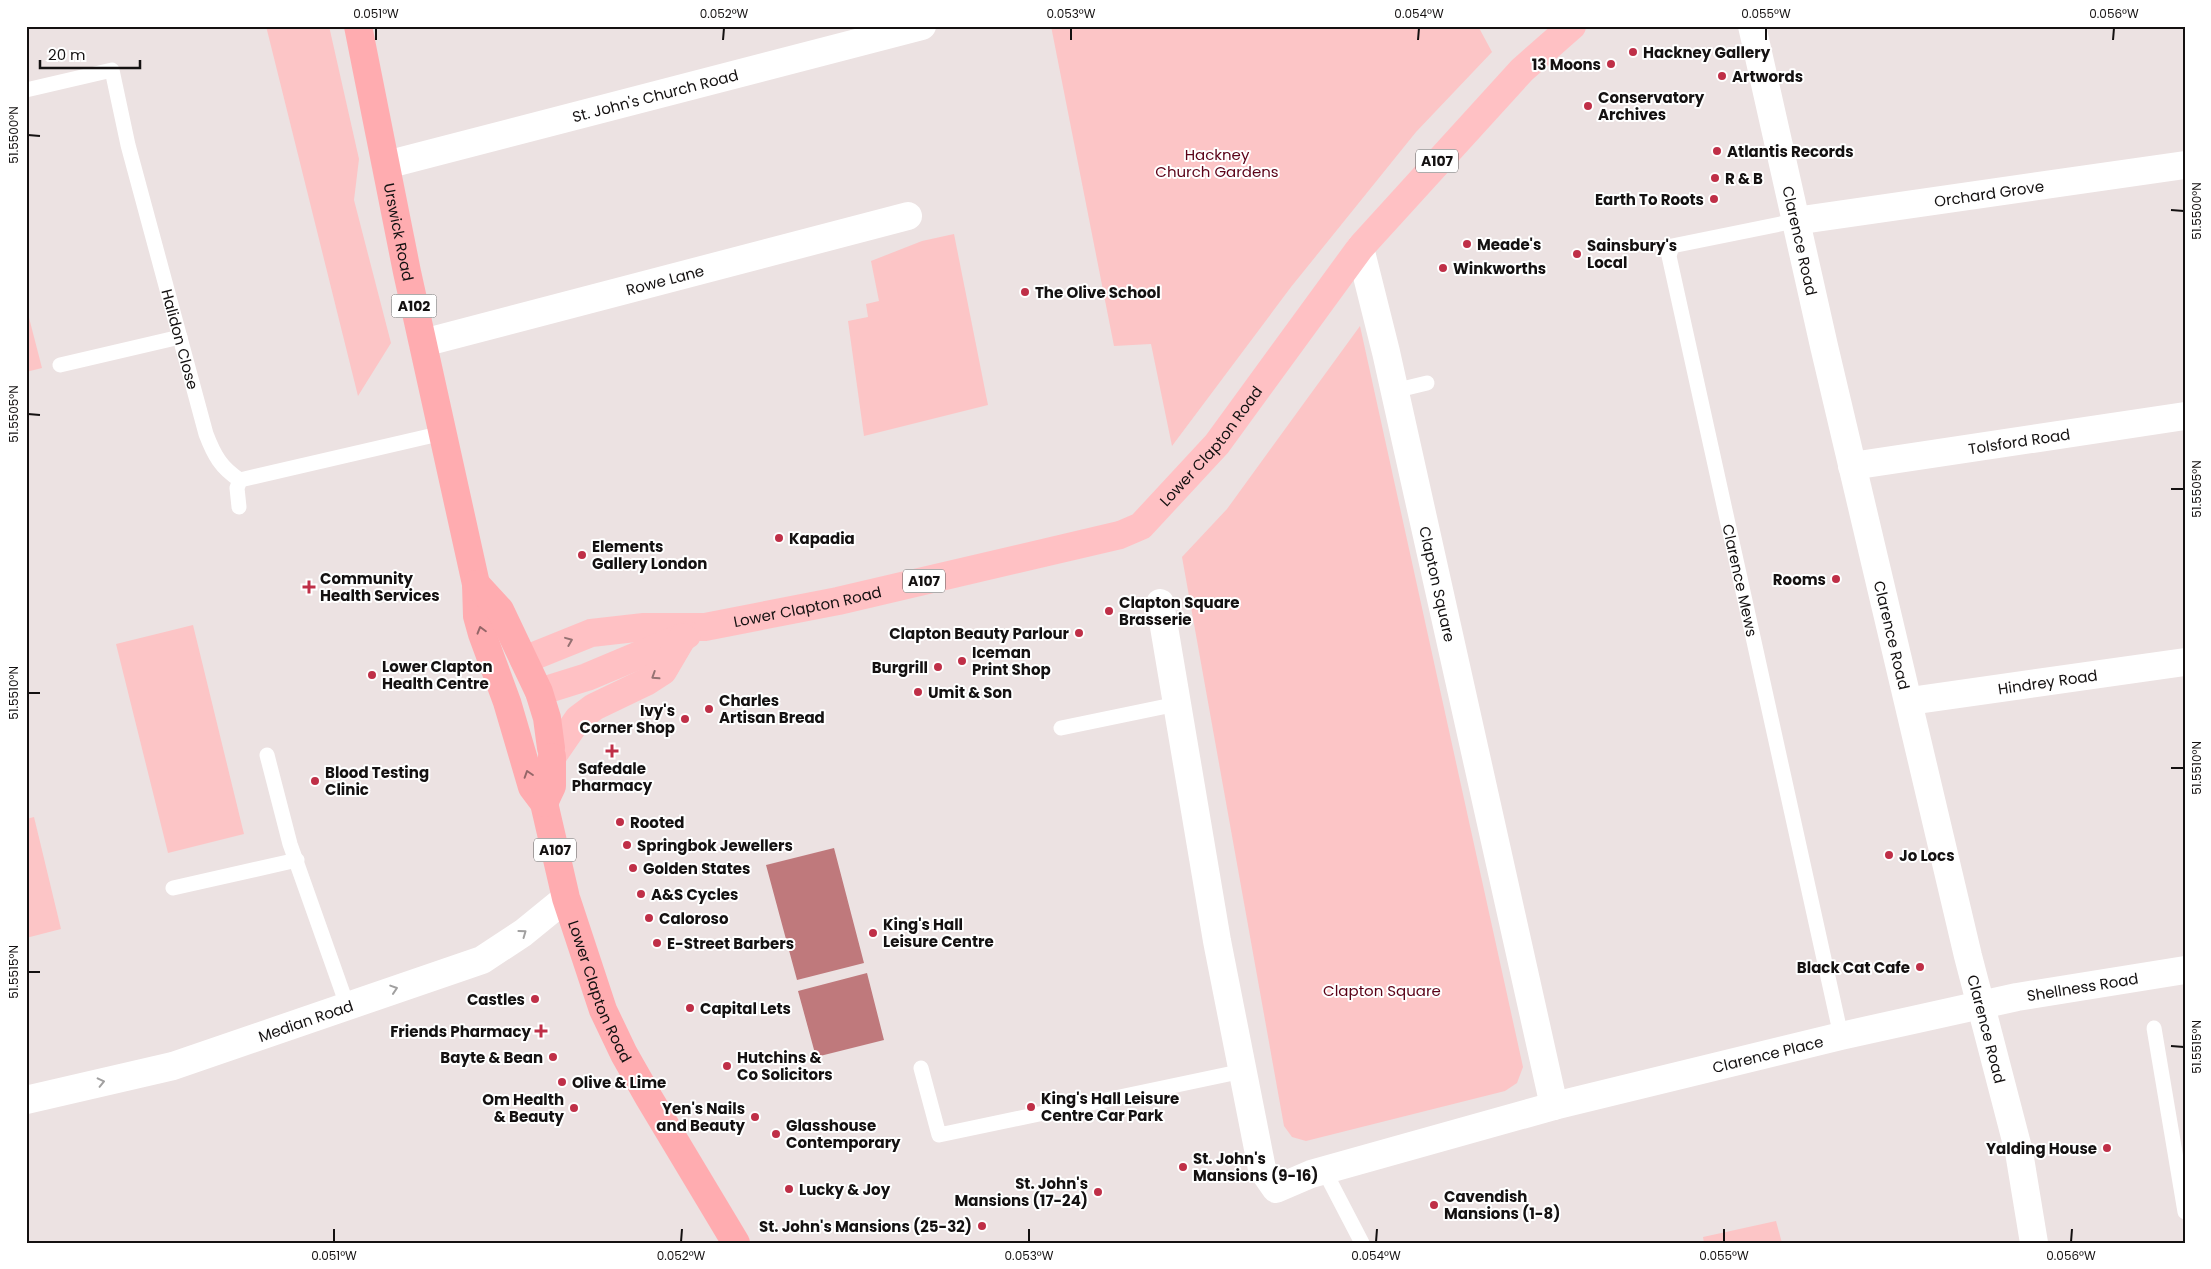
<svg xmlns="http://www.w3.org/2000/svg" width="2211" height="1269" font-family="Poppins,sans-serif">
  <style>
    .green { fill: #fcc5c6 }
    .water { fill: #bf797c }
    .lines { fill: none; stroke-linecap: round; stroke-linejoin: round }
    .service { stroke: #fff; stroke-width: 15 }
    .minor { stroke: #fff; stroke-width: 28 }
    .tertiary { stroke: #fff; stroke-width: 28 }
    .primary { stroke: #ffc1c4; stroke-width: 28 }
    .trunk { stroke: #ffacb0; stroke-width: 28 }
    .oneway { stroke: #956668 }
    .oneway2 { stroke: #957273 }
    .oneway3 { stroke: #a1a0a0 }
    .ticks { fill: none; stroke: #141111; stroke-width: 2 }
    .poi-dot { fill: #bf2f47; stroke: #fff; stroke-width: 2 }
    .labels { text-anchor: middle; dominant-baseline: central; stroke-width: 4; stroke-linejoin: round; paint-order: stroke }
    .shield { fill: #fff; stroke: #5a5858; stroke-width: 1 }
    .shield-label { font-size: 14px; font-weight: bold; fill: #141111 }
    .poi-label { font-size: 15px; font-weight: bold; fill: #141111; stroke: #fff; text-anchor: start }
    .street-label { font-size: 15px; fill: #141111; stroke: #fff }
    .park-label { font-size: 15px; fill: #5b0217; stroke: #fff }
    .neatline { fill: none; stroke: #141111; stroke-width: 2 }
    .ticks-label { font-size: 12px; text-anchor: middle; fill: #141111 }
  </style>
  <rect width="100%" height="100%" fill="#ece2e2"/>
  <path class="green" d="M 266,26 L 329,26 L 359,159 L 354,200 L 391,343 L 358,396 Z
    M 1051,26 L 1478,26 L 1492,52 L 1416,132 L 1291,287 L 1172,446 L 1151,344 L 1114,346 Z
    M 954,234 L 988,405 L 864,436 L 848,321 L 868,317 L 866,304 L 879,301 L 871,261 L 922,241 Z
    M 26,306 L 42,368 L 26,372 Z
    M 1360,326 L 1523,1067 L 1517,1083 L 1505,1091 L 1306,1141 L 1292,1137 L 1284,1126 L 1182,557 L 1227,509 Z
    M 193,625 L 244,834 L 168,853 L 116,644 Z
    M 34,817 L 61,929 L 26,938 L 26,819 Z
    M 1776,1221 L 1782,1243 L 1704,1243 L 1703,1237 Z"/>
  <path class="water" d="M 834,848 L 864,963 L 797,980 L 766,865 Z
    M 867,973 L 884,1040 L 816,1057 L 798,991 Z"/>
  <g class="lines">
    <g class="service">
      <path id="s1" d="M 26,90 L 112,70 L 128,145 L 206,434 C 214,455 221,468 240,480 L 443,433"/>
      <path id="s2" d="M 1795,221 L 1672,246 L 1669,256 L 1841,1036"/>
      <path d="M 60,365 L 180,337"/>
      <path d="M 1394,391 L 1427,383"/>
      <path d="M 239,507 L 237,488 L 240,480"/>
      <path d="M 1061,728 L 1177,704"/>
      <path d="M 267,755 L 290,844 L 347,1005"/>
      <path d="M 173,888 L 297,860"/>
      <path d="M 2154,1028 L 2185,1212"/>
      <path d="M 921,1068 L 939,1135 L 1243,1071"/>
      <path d="M 1324,1170 L 1362,1243"/>
    </g>
    <g class="minor">
      <path id="s3" d="M 1752,26 L 1824,346 L 1968,956 L 2019,1152 L 2034,1243"/>
      <path id="s4" d="M 386,165 L 922,26"/>
      <path id="s5" d="M 1795,221 L 2185,165"/>
      <path id="s6" d="M 1360,248 L 1386,352 L 1554,1106"/>
      <path id="s7" d="M 423,343 L 908,216"/>
      <path id="s8" d="M 1852,466 L 2185,416"/>
      <path id="s9" d="M 1160,603 L 1217,941 L 1262,1169 L 1276,1189 L 1311,1174 L 1554,1106 L 1841,1036 L 2017,997 L 2185,970"/>
      <path id="s10" d="M 1910,701 L 2185,662"/>
    </g>
    <path class="tertiary" id="s11" d="M 26,1100 L 173,1066 L 482,960 L 523,933 L 566,898"/>
    <g class="primary">
      <path id="s12" d="M 524,660 L 591,633 L 644,627 L 705,627 L 838,601 L 1120,535 L 1141,526 L 1217,444 L 1360,248 L 1522,70 L 1572,26"/>
      <path d="M 539,692 L 587,677 L 687,635"/>
      <path d="M 552,757 L 578,719 L 594,707 L 646,682 L 663,671 L 683,637"/>
    </g>
    <g class="trunk">
      <path id="s13" d="M 358,26 L 407,272 L 476,584 L 477,616 L 482,634 L 507,702 L 532,787 L 544,803 L 566,898 L 603,1010 L 624,1054 L 649,1098 L 736,1243"/>
      <path d="M 476,584 L 500,610 L 539,692 L 547,718 L 551,748"/>
      <path d="M 544,803 L 552,786 L 552,757"/>
    </g>
  </g>
  <defs><path id="oneway-chevron" d="M-2-3.5L2.5 0L-2 3.5" fill="none" stroke-width="1.6" stroke-linecap="round" stroke-linejoin="round" transform="scale(1.25)"/></defs>
  <g class="oneway">
    <use href="#oneway-chevron" transform="translate(481 630) rotate(-106)"/>
    <use href="#oneway-chevron" transform="translate(528 774) rotate(-108)"/>
  </g>
  <g class="oneway2">
    <use href="#oneway-chevron" transform="translate(569 641) rotate(-22)"/>
    <use href="#oneway-chevron" transform="translate(655 676) rotate(147)"/>
  </g>
  <g class="oneway3">
    <use href="#oneway-chevron" transform="translate(523 933) rotate(-36)"/>
    <use href="#oneway-chevron" transform="translate(394 989) rotate(-18)"/>
    <use href="#oneway-chevron" transform="translate(101 1082) rotate(-13)"/>
  </g>
  <path class="ticks" d="M 376,40 L 376,28M 723,40 L 724,28M 1071,40 L 1071,28M 1418,40 L 1419,28M 1766,40 L 1766,28M 2113,40 L 2114,28M 28,135 L 40,136M 2171,210 L 2184,211M 28,414 L 40,415M 2171,489 L 2184,489M 28,693 L 40,693M 2171,768 L 2184,768M 28,972 L 40,972M 2171,1046 L 2184,1047M 334,1242 L 334,1229M 681,1242 L 682,1229M 1029,1242 L 1029,1229M 1376,1242 L 1377,1229M 1724,1242 L 1724,1229M 2071,1242 L 2072,1229"/>
  <g class="poi-dot">
    <circle cx="1633" cy="52" r="5"/>
    <circle cx="1611" cy="64" r="5"/>
    <circle cx="1722" cy="76" r="5"/>
    <circle cx="1588" cy="106" r="5"/>
    <circle cx="1717" cy="151" r="5"/>
    <circle cx="1715" cy="178" r="5"/>
    <circle cx="1714" cy="199" r="5"/>
    <circle cx="1467" cy="244" r="5"/>
    <circle cx="1577" cy="254" r="5"/>
    <circle cx="1443" cy="268" r="5"/>
    <circle cx="1025" cy="292" r="5"/>
    <circle cx="779" cy="538" r="5"/>
    <circle cx="582" cy="555" r="5"/>
    <circle cx="1836" cy="579" r="5"/>
    <path d="M306.5 579.5h5v5h5v5h-5v5h-5v-5h-5v-5h5z"/>
    <circle cx="1109" cy="611" r="5"/>
    <circle cx="1079" cy="633" r="5"/>
    <circle cx="962" cy="661" r="5"/>
    <circle cx="938" cy="667" r="5"/>
    <circle cx="372" cy="675" r="5"/>
    <circle cx="918" cy="692" r="5"/>
    <circle cx="709" cy="709" r="5"/>
    <circle cx="685" cy="719" r="5"/>
    <path d="M609.5 743.5h5v5h5v5h-5v5h-5v-5h-5v-5h5z"/>
    <circle cx="315" cy="781" r="5"/>
    <circle cx="620" cy="822" r="5"/>
    <circle cx="627" cy="845" r="5"/>
    <circle cx="1889" cy="855" r="5"/>
    <circle cx="633" cy="868" r="5"/>
    <circle cx="641" cy="894" r="5"/>
    <circle cx="649" cy="918" r="5"/>
    <circle cx="873" cy="933" r="5"/>
    <circle cx="657" cy="943" r="5"/>
    <circle cx="1920" cy="967" r="5"/>
    <circle cx="535" cy="999" r="5"/>
    <circle cx="690" cy="1008" r="5"/>
    <path d="M538.5 1023.5h5v5h5v5h-5v5h-5v-5h-5v-5h5z"/>
    <circle cx="553" cy="1057" r="5"/>
    <circle cx="727" cy="1066" r="5"/>
    <circle cx="562" cy="1082" r="5"/>
    <circle cx="1031" cy="1107" r="5"/>
    <circle cx="574" cy="1108" r="5"/>
    <circle cx="755" cy="1117" r="5"/>
    <circle cx="776" cy="1134" r="5"/>
    <circle cx="2107" cy="1148" r="5"/>
    <circle cx="1183" cy="1167" r="5"/>
    <circle cx="789" cy="1189" r="5"/>
    <circle cx="1098" cy="1192" r="5"/>
    <circle cx="1434" cy="1205" r="5"/>
    <circle cx="982" cy="1226" r="5"/>
  </g>
  <g class="labels">
    <g class="shield">
      <rect x="1416" y="149.5" width="42" height="23" rx="4"/>
      <rect x="391.5" y="294.5" width="45" height="23" rx="4"/>
      <rect x="903" y="569.5" width="42" height="23" rx="4"/>
      <rect x="534" y="838.5" width="42" height="23" rx="4"/>
    </g>
    <g class="shield-label">
      <text x="1437" y="161">A107</text>
      <text x="414" y="306">A102</text>
      <text x="924" y="581">A107</text>
      <text x="555" y="850">A107</text>
    </g>
    <g class="poi-label">
      <text x="1643" y="52">Hackney Gallery</text>
      <text x="1601" y="64" text-anchor="end">13 Moons</text>
      <text x="1732" y="76">Artwords</text>
      <text x="1598" y="97">Conservatory<tspan x="1598" dy="17">Archives</tspan></text>
      <text x="1727" y="151">Atlantis Records</text>
      <text x="1725" y="178">R &amp; B</text>
      <text x="1704" y="199" text-anchor="end">Earth To Roots</text>
      <text x="1477" y="244">Meade's</text>
      <text x="1587" y="245">Sainsbury's<tspan x="1587" dy="17">Local</tspan></text>
      <text x="1453" y="268">Winkworths</text>
      <text x="1035" y="292">The Olive School</text>
      <text x="789" y="538">Kapadia</text>
      <text x="592" y="546">Elements<tspan x="592" dy="17">Gallery London</tspan></text>
      <text x="320" y="578">Community<tspan x="320" dy="17">Health Services</tspan></text>
      <text x="1826" y="579" text-anchor="end">Rooms</text>
      <text x="1119" y="602">Clapton Square<tspan x="1119" dy="17">Brasserie</tspan></text>
      <text x="1069" y="633" text-anchor="end">Clapton Beauty Parlour</text>
      <text x="972" y="652">Iceman<tspan x="972" dy="17">Print Shop</tspan></text>
      <text x="382" y="666">Lower Clapton<tspan x="382" dy="17">Health Centre</tspan></text>
      <text x="928" y="667" text-anchor="end">Burgrill</text>
      <text x="928" y="692">Umit &amp; Son</text>
      <text x="719" y="700">Charles<tspan x="719" dy="17">Artisan Bread</tspan></text>
      <text x="675" y="710" text-anchor="end">Ivy's<tspan x="675" dy="17">Corner Shop</tspan></text>
      <text x="612" y="768" text-anchor="middle">Safedale<tspan x="612" dy="17">Pharmacy</tspan></text>
      <text x="325" y="772">Blood Testing<tspan x="325" dy="17">Clinic</tspan></text>
      <text x="630" y="822">Rooted</text>
      <text x="637" y="845">Springbok Jewellers</text>
      <text x="1899" y="855">Jo Locs</text>
      <text x="643" y="868">Golden States</text>
      <text x="651" y="894">A&amp;S Cycles</text>
      <text x="659" y="918">Caloroso</text>
      <text x="883" y="924">King's Hall<tspan x="883" dy="17">Leisure Centre</tspan></text>
      <text x="667" y="943">E-Street Barbers</text>
      <text x="1910" y="967" text-anchor="end">Black Cat Cafe</text>
      <text x="525" y="999" text-anchor="end">Castles</text>
      <text x="700" y="1008">Capital Lets</text>
      <text x="531" y="1031" text-anchor="end">Friends Pharmacy</text>
      <text x="543" y="1057" text-anchor="end">Bayte &amp; Bean</text>
      <text x="737" y="1057">Hutchins &amp;<tspan x="737" dy="17">Co Solicitors</tspan></text>
      <text x="572" y="1082">Olive &amp; Lime</text>
      <text x="1041" y="1098">King's Hall Leisure<tspan x="1041" dy="17">Centre Car Park</tspan></text>
      <text x="564" y="1099" text-anchor="end">Om Health<tspan x="564" dy="17">&amp; Beauty</tspan></text>
      <text x="745" y="1108" text-anchor="end">Yen's Nails<tspan x="745" dy="17">and Beauty</tspan></text>
      <text x="786" y="1125">Glasshouse<tspan x="786" dy="17">Contemporary</tspan></text>
      <text x="2097" y="1148" text-anchor="end">Yalding House</text>
      <text x="1193" y="1158">St. John's<tspan x="1193" dy="17">Mansions (9-16)</tspan></text>
      <text x="1088" y="1183" text-anchor="end">St. John's<tspan x="1088" dy="17">Mansions (17-24)</tspan></text>
      <text x="799" y="1189">Lucky &amp; Joy</text>
      <text x="1444" y="1196">Cavendish<tspan x="1444" dy="17">Mansions (1-8)</tspan></text>
      <text x="972" y="1226" text-anchor="end">St. John's Mansions (25-32)</text>
    </g>
    <g class="street-label">
      <text stroke="none"><textPath href="#s4" startOffset="278">St. John's Church Road</textPath></text>
      <text stroke="none"><textPath href="#s5" startOffset="196">Orchard Grove</textPath></text>
      <text stroke="none"><textPath href="#s13" startOffset="210">Urswick Road</textPath></text>
      <text stroke="none"><textPath href="#s3" startOffset="220">Clarence Road</textPath></text>
      <text stroke="none"><textPath href="#s7" startOffset="250">Rowe Lane</textPath></text>
      <text stroke="none"><textPath href="#s1" startOffset="366">Halidon Close</textPath></text>
      <text stroke="none"><textPath href="#s8" startOffset="169">Tolsford Road</textPath></text>
      <text stroke="none"><textPath href="#s12" startOffset="741">Lower Clapton Road</textPath></text>
      <text stroke="none"><textPath href="#s2" startOffset="468">Clarence Mews</textPath></text>
      <text stroke="none"><textPath href="#s6" startOffset="345">Clapton Square</textPath></text>
      <text stroke="none"><textPath href="#s12" startOffset="291">Lower Clapton Road</textPath></text>
      <text stroke="none"><textPath href="#s3" startOffset="625">Clarence Road</textPath></text>
      <text stroke="none"><textPath href="#s10" startOffset="139">Hindrey Road</textPath></text>
      <text stroke="none"><textPath href="#s9" startOffset="1432">Shellness Road</textPath></text>
      <text stroke="none"><textPath href="#s13" startOffset="999">Lower Clapton Road</textPath></text>
      <text stroke="none"><textPath href="#s11" startOffset="291">Median Road</textPath></text>
      <text stroke="none"><textPath href="#s3" startOffset="1030">Clarence Road</textPath></text>
      <text stroke="none"><textPath href="#s9" startOffset="1110">Clarence Place</textPath></text>
    </g>
    <g class="park-label">
      <text x="1217" y="154">Hackney<tspan x="1217" dy="17">Church Gardens</tspan></text>
      <text x="1382" y="990">Clapton Square</text>
    </g>
  </g>
  <rect width="2211" height="1269" fill="none" stroke="#ffffff" stroke-width="55"/>
  <path d="M40 60v8h100v-8" fill="none" stroke="#141111" stroke-width="2.5"/>
  <text x="48" y="60" font-size="15" fill="#141111" stroke="#ffffff" stroke-width="4" paint-order="stroke">20 m</text>
  <rect x="28" y="28" width="2156" height="1214" class="neatline"/>
  <g class="ticks-label">
    <text x="376" y="18">0.051°W</text>
    <text x="724" y="18">0.052°W</text>
    <text x="1071" y="18">0.053°W</text>
    <text x="1419" y="18">0.054°W</text>
    <text x="1766" y="18">0.055°W</text>
    <text x="2114" y="18">0.056°W</text>
    <text transform="translate(14 135) rotate(-90)" y="4">51.5500°N</text>
    <text transform="translate(2197 211) rotate(-90)" y="4">51.5500°N</text>
    <text transform="translate(14 414) rotate(-90)" y="4">51.5505°N</text>
    <text transform="translate(2197 489) rotate(-90)" y="4">51.5505°N</text>
    <text transform="translate(14 693) rotate(-90)" y="4">51.5510°N</text>
    <text transform="translate(2197 768) rotate(-90)" y="4">51.5510°N</text>
    <text transform="translate(14 972) rotate(-90)" y="4">51.5515°N</text>
    <text transform="translate(2197 1047) rotate(-90)" y="4">51.5515°N</text>
    <text x="334" y="1260">0.051°W</text>
    <text x="681" y="1260">0.052°W</text>
    <text x="1029" y="1260">0.053°W</text>
    <text x="1376" y="1260">0.054°W</text>
    <text x="1724" y="1260">0.055°W</text>
    <text x="2071" y="1260">0.056°W</text>
  </g>
</svg>
